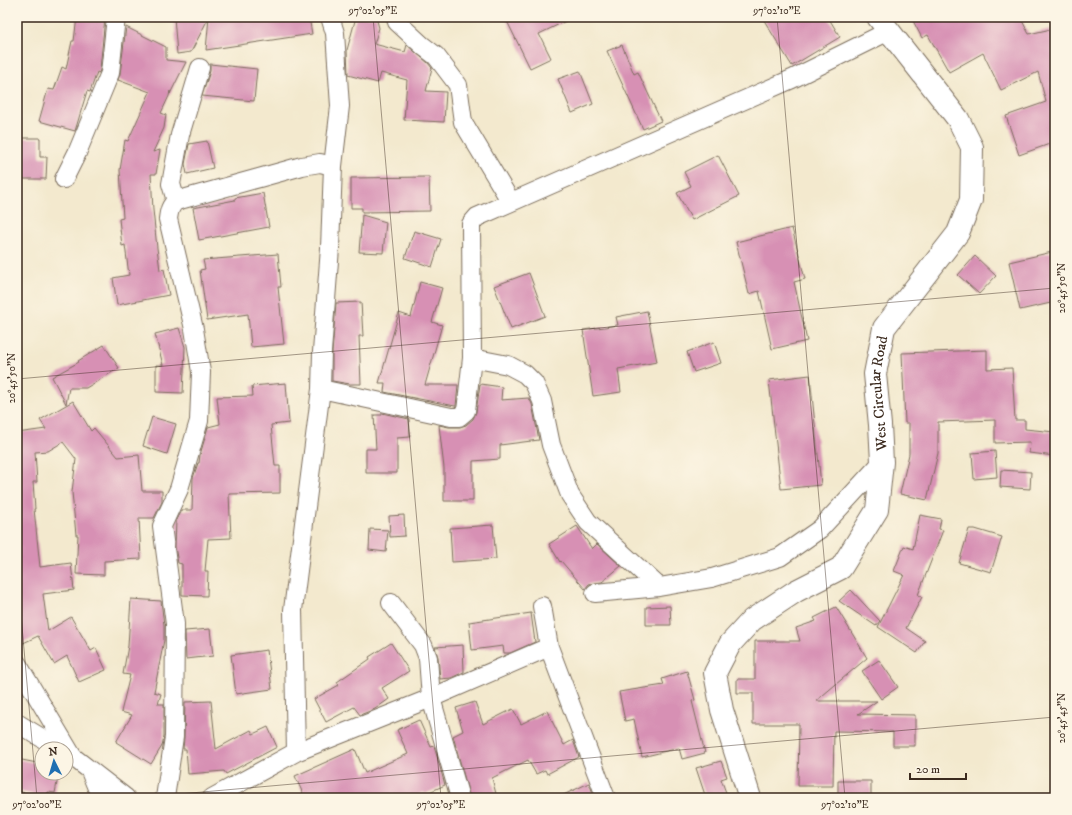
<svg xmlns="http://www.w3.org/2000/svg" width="1072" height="815" font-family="'IM FELL DW Pica',serif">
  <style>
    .building { fill: #d790b4 }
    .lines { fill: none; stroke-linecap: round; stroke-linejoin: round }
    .street-casing { stroke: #7b6d5c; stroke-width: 20 }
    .secondary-casing { stroke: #7b6d5c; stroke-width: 24 }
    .street { stroke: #fff; stroke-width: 18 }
    .secondary { stroke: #fff; stroke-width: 22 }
    .ticks { fill: none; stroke: #3b2a1e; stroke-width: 1; stroke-opacity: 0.45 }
    .labels { text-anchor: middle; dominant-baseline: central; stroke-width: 4; stroke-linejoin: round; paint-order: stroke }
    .street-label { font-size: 15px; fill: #3b2a1e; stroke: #fcf5e5 }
    .neatline { fill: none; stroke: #3b2a1e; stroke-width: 1.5 }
    .ticks-label { font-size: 10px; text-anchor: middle; fill: #3b2a1e }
  </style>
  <rect width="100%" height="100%" fill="#fcf5e5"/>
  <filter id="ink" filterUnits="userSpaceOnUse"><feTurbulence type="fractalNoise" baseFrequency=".025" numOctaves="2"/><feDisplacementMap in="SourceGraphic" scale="8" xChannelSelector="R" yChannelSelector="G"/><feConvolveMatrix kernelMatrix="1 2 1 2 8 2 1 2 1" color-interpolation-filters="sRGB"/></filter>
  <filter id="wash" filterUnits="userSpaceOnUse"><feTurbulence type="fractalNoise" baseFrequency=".012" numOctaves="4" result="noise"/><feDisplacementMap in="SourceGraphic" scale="16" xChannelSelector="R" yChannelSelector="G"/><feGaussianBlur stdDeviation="0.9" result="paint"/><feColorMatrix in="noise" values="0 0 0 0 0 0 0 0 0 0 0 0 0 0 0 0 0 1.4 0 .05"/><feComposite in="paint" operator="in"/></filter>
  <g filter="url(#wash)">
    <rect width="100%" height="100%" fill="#f3e9ce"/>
    <g id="blocks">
      <path class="building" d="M 77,17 L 105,17 L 100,70 L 99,73 L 97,72 L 90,92 L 87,91 L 75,131 L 39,121 L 48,89 L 54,90 L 62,67 L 66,69 L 72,41 L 74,41 Z
        M 174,17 L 209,17 L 191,52 L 177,54 Z
        M 209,17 L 309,17 L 312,34 L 206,50 Z
        M 356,17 L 376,17 L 379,28 L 374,44 L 405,52 L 407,45 L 428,63 L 432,68 L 426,91 L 446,92 L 444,122 L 404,120 L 407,80 L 381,73 L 378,83 L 348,75 L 347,50 Z
        M 505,17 L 574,17 L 539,34 L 551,58 L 530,68 Z
        M 762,17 L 828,17 L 840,37 L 792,66 Z
        M 911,17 L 1020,17 L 1029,34 L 1051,29 L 1055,46 L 1055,142 L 1019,155 L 1006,116 L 1046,102 L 1038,72 L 1001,90 L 983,53 L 949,72 L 928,35 L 922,38 Z
        M 126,27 L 166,47 L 166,60 L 186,62 L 170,94 L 170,91 L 169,96 L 161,113 L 166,115 L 164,128 L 153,152 L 160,150 L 156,174 L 151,174 L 153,210 L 157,248 L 160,270 L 164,269 L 169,295 L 117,305 L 113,278 L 129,275 L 125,245 L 122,246 L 119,219 L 123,218 L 120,170 L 125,140 L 128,141 L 150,92 L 118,80 L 120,74 Z
        M 622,45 L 634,74 L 638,72 L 661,121 L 643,129 L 607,51 Z
        M 210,64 L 257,69 L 254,101 L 202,96 L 210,71 Z
        M 580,71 L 593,104 L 572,113 L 558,79 Z
        M 17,138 L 40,138 L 40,157 L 47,157 L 46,179 L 17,179 Z
        M 207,141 L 213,168 L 187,174 L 185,164 L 189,144 Z
        M 718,155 L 739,196 L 692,220 L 677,193 L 691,186 L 684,172 Z
        M 429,177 L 430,211 L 362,212 L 362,208 L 351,208 L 351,178 Z
        M 263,193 L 269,227 L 199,240 L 193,208 L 235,200 L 235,198 Z
        M 362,215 L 386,222 L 383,253 L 359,252 Z
        M 792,228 L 805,279 L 794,282 L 807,341 L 772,349 L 759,291 L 749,294 L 736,242 Z
        M 414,231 L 441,239 L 432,267 L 405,258 Z
        M 1052,252 L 1055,264 L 1055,302 L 1020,310 L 1009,262 Z
        M 278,254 L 281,287 L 278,287 L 284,344 L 251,347 L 248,314 L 207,320 L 200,270 L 205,269 L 203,260 Z
        M 975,256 L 996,276 L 979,294 L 958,275 Z
        M 529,273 L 545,316 L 511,329 L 494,286 Z
        M 420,282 L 442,288 L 432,322 L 442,325 L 425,385 L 458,385 L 456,406 L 455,406 L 384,392 L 385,383 L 379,383 L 399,313 L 411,317 Z
        M 361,302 L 363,336 L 359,336 L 361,384 L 350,384 L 332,381 L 332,353 L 336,303 Z
        M 647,311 L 657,362 L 618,369 L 621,392 L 593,396 L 583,330 L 618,325 L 616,317 Z
        M 179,328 L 185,347 L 183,393 L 156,392 L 156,365 L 163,365 L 155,334 Z
        M 714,342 L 721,363 L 694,372 L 687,352 Z
        M 104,345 L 119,368 L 86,388 L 69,388 L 66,404 L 52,377 L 79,362 L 78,361 Z
        M 987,350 L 987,369 L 1012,368 L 1015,420 L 1025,420 L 1025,429 L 1055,432 L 1055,456 L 1029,453 L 1030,442 L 995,443 L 995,420 L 938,422 L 938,453 L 927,500 L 900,494 L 909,454 L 909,423 L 905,423 L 902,353 Z
        M 810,375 L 821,485 L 781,489 L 769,380 Z
        M 286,383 L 289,423 L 271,425 L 275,466 L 280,466 L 280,493 L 229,494 L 231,538 L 208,539 L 205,571 L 208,571 L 207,596 L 182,595 L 182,564 L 178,563 L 175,547 L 176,520 L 181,510 L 192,510 L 193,478 L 198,463 L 199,463 L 200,455 L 208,427 L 220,424 L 217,397 L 253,396 L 252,386 Z
        M 480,384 L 502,387 L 501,400 L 529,398 L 532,404 L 539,440 L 500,445 L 500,459 L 473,461 L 473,501 L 444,501 L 444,468 L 439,425 L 449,427 L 460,427 L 466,425 L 473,419 L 476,412 Z
        M 73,401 L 91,431 L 94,428 L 118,457 L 139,455 L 142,491 L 162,491 L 162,502 L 154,518 L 139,518 L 141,559 L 104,561 L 104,575 L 76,574 L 78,535 L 76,535 L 72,492 L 76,459 L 63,442 L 48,451 L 35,452 L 37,482 L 33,482 L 35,509 L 34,509 L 40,567 L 71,563 L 74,590 L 43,594 L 48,631 L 71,617 L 91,651 L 96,648 L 106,670 L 79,682 L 67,656 L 54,664 L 38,636 L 17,646 L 17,433 L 46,429 L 40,420 Z
        M 382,413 L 409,419 L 410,437 L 397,438 L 397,473 L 366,473 L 366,449 L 376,449 L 374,415 L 382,415 Z
        M 152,417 L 176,424 L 167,454 L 143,446 Z
        M 995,451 L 997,477 L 974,479 L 972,453 Z
        M 1001,470 L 1031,472 L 1030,489 L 1000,487 Z
        M 404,515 L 405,536 L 390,537 L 389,516 Z
        M 920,515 L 941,519 L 939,529 L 943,530 L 918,595 L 922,597 L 906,628 L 925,641 L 917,653 L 878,627 L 904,575 L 894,571 L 904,546 L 913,549 Z
        M 493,525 L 496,559 L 452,562 L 450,528 Z
        M 577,526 L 592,549 L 597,544 L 621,566 L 602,582 L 594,583 L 589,584 L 585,589 L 561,561 L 560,562 L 549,544 Z
        M 370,529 L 388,530 L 386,552 L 369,550 Z
        M 969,529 L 975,529 L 1002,537 L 991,572 L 959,563 Z
        M 851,590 L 880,621 L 876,626 L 839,601 Z
        M 131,599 L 161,601 L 164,625 L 164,640 L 154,692 L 161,694 L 158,704 L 164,704 L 164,736 L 162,746 L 151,764 L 116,742 L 132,715 L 121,712 L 130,675 L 123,674 L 128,646 Z
        M 670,606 L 671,625 L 646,625 L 646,607 Z
        M 836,607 L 867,658 L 816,701 L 877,701 L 858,714 L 915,715 L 915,746 L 893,746 L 893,732 L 834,731 L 833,786 L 798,786 L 799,724 L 753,724 L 753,693 L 737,693 L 737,679 L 755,679 L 755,641 L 800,641 L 796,628 L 816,621 L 814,618 Z
        M 531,613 L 535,642 L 510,653 L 504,653 L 503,646 L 472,650 L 469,622 Z
        M 210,629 L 213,656 L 186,659 L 185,631 Z
        M 391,643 L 409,671 L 382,688 L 389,699 L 375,709 L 360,715 L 354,707 L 326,722 L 314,699 L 339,685 L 337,682 L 370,659 L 369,657 Z
        M 463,645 L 464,672 L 451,678 L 440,679 L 438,657 L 435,647 Z
        M 267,650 L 272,689 L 236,694 L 231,655 Z
        M 879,660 L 898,687 L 881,699 L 862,671 Z
        M 687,671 L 695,700 L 692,701 L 705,753 L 682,759 L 679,748 L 642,757 L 634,719 L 625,721 L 619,692 L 664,685 L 662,679 Z
        M 211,701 L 216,749 L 251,730 L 253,734 L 268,727 L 277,747 L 226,774 L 224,771 L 188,774 L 186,749 L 183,749 L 184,737 L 185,702 Z
        M 475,702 L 483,724 L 513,709 L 521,724 L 547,711 L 564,745 L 573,740 L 579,757 L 547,774 L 545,770 L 536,774 L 528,760 L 492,778 L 497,798 L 470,798 L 453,736 L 463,731 L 456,708 Z
        M 419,720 L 431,747 L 434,746 L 445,785 L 425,794 L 424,792 L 410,798 L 305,798 L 295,776 L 355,749 L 365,773 L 408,754 L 397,730 Z
        M 17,759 L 42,764 L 42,773 L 49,773 L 49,775 L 58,777 L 55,793 L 48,792 L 47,798 L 17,791 Z
        M 721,761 L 727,777 L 721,779 L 728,798 L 706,798 L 696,768 Z
        M 838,781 L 871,781 L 871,798 L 838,798 Z
        M 589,783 L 595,798 L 557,798 Z"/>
    </g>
  </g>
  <g filter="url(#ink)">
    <use href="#blocks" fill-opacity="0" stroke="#7b6d5c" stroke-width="1"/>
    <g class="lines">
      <g class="street-casing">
        <path id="street" d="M 396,17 L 397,22 L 423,46 L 436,56 L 458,85 L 463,122 L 511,202
          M 64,179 L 77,153 L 110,73 L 116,17
          M 176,201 L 171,184 L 180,135 L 200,68
          M 472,358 L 508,365 L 525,374 L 534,383 L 542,401 L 551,445 L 570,495 L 588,522 L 659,587
          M 321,389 L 451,417 L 459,417 L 466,411 L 472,358 L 471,224 L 477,217 L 792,79 L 889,31
          M 595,593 L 659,587 L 712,578 L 780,557 L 820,529 L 858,488 L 882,462
          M 391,603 L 423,645 L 428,658 L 431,698 L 460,798
          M 542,606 L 549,647 L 606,798
          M 17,663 L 73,757
          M 17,723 L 60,749
          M 66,752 L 73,757 L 126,798
          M 296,752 L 293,610 L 321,389 L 322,352 L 330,248 L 333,166 L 340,106 L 335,33 L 330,17
          M 90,771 L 101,798
          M 165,798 L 174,737 L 175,624 L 162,526 L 179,489 L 199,421 L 201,372 L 194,329 L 168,219 C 169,211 170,206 176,201 L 259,178 L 302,166 L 320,163 L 333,166
          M 212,798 L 296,752 L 431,698 L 549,647"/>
      </g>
      <g class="secondary-casing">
        <g id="secondary">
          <path id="s1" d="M 750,798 L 722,710 L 715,673 L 730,644 L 752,620 L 796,591 L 841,568 L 877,510 L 882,462 L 880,425 L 875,374 L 884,328 L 958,233 L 971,200 L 972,147 L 958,119 L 878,17"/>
        </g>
      </g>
      <use href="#street" class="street"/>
      <use href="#secondary" class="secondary"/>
    </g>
  </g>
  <path class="ticks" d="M 373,17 L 441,798M 777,17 L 845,798M 17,379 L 1055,288M 17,569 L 37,798M 134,798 L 1055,717"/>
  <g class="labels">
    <g class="street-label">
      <text stroke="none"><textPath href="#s1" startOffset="484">West Circular Road</textPath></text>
    </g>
  </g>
  <rect width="1072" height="815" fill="none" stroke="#fcf5e5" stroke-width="44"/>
  <g transform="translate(54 761) rotate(355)"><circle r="19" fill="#fcf5e5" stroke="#afa495"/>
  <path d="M0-3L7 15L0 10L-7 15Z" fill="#1f6fb2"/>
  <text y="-6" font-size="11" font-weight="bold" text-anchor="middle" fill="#3b2a1e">N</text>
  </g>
  <path d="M910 773v6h56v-6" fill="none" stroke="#3b2a1e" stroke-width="2"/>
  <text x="916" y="773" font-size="12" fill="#3b2a1e" stroke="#fcf5e5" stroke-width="3" paint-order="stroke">20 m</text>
  <rect x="22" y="22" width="1028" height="771" class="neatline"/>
  <g class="ticks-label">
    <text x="373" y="14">97°02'05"E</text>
    <text x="777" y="14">97°02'10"E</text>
    <text transform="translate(1061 288) rotate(-90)" y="4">20°45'50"N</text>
    <text transform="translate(11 378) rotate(-90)" y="4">20°45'50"N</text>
    <text transform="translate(1061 718) rotate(-90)" y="4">20°45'45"N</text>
    <text x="37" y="808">97°02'00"E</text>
    <text x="441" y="808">97°02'05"E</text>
    <text x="845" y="808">97°02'10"E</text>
  </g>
</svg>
